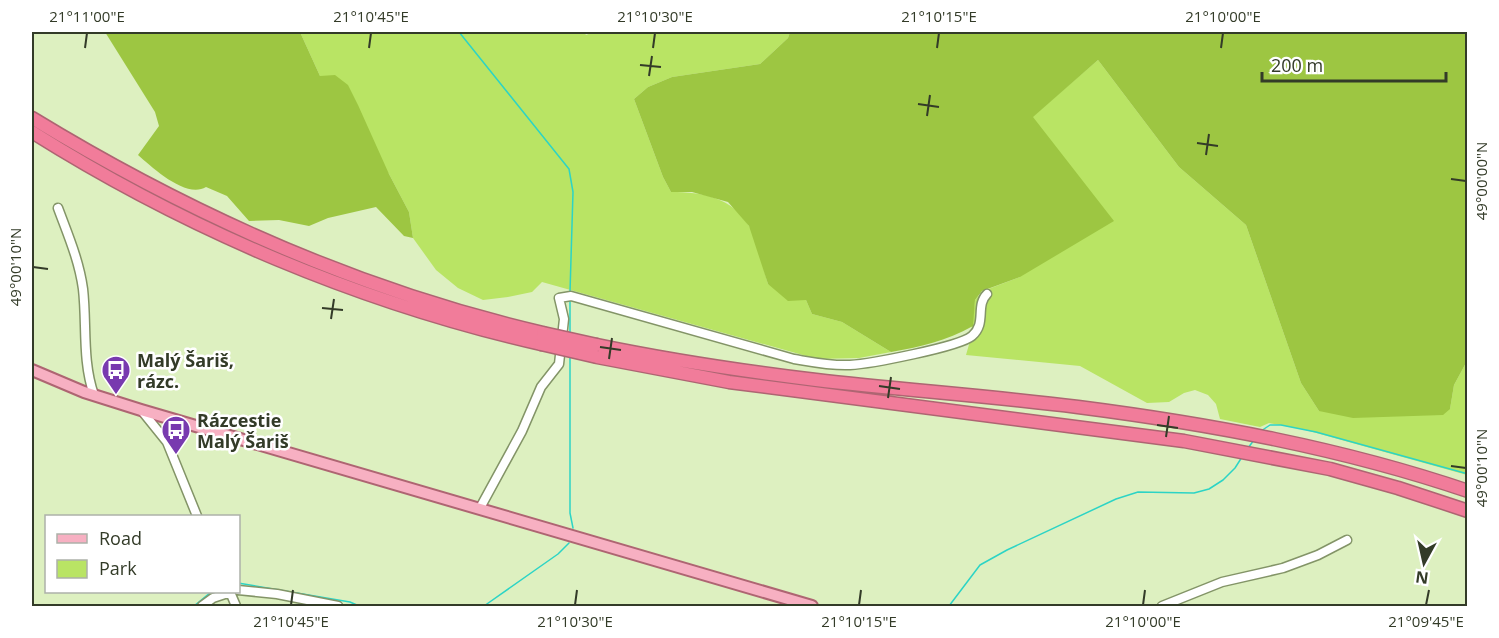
<svg xmlns="http://www.w3.org/2000/svg" width="1499" height="638" font-family="'Open Sans',sans-serif">
  <style>
    .green { fill: #b9e464 }
    .forest { fill: #9dc642 }
    .lines { fill: none; stroke-linecap: round; stroke-linejoin: round }
    .stream { stroke: #2cd4c5; stroke-width: 1.5 }
    .minor-casing { stroke: #839467; stroke-width: 11 }
    .major-casing { stroke: #ae6572; stroke-width: 14 }
    .highway-casing { stroke: #ae6572; stroke-width: 15 }
    .minor { stroke: #fff; stroke-width: 8 }
    .major { stroke: #f7b0c2; stroke-width: 10 }
    .highway { stroke: #f17c9a; stroke-width: 12 }
    .highway-bridge-casing { stroke: #ae6572; stroke-width: 15; stroke-linecap: butt }
    .highway-bridge { stroke: #f17c9a; stroke-width: 12 }
    .ticks { fill: none; stroke: #333b28; stroke-width: 2 }
    .labels { text-anchor: middle; dominant-baseline: central; stroke-width: 5; stroke-linejoin: round; paint-order: stroke }
    .poi-label { font-size: 18px; font-weight: bold; fill: #333b28; stroke: #fff; text-anchor: start }
    .neatline { fill: none; stroke: #333b28; stroke-width: 2 }
    .ticks-label { font-size: 15px; text-anchor: middle; fill: #333b28 }
  </style>
  <rect width="100%" height="100%" fill="#ddf0c0"/>
  <path class="green" d="M 300,32 L 584,32 L 586,35 L 594,32 L 790,32 L 788,38 L 760,64 L 672,77 L 648,87 L 634,99 L 663,177 L 671,192 C 702,192 732,197 749,226 C 757,239 763,268 768,284 L 806,300 L 812,314 L 842,322 L 891,352 L 859,358 L 817,359 L 542,282 L 532,292 L 508,297 L 483,300 L 458,288 L 436,270 L 413,238 L 409,212 L 389,174 L 320,76 Z
    M 1098,60 L 1179,167 L 1246,225 L 1301,383 L 1319,411 L 1450,409 L 1454,385 L 1467,361 L 1467,475 L 1302,429 L 1269,423 L 1260,427 L 1220,419 L 1216,404 L 1208,395 L 1195,390 L 1184,393 L 1169,402 L 1147,403 L 1080,366 L 966,355 L 970,341 L 975,300 L 983,291 L 1020,277 L 1033,116 Z"/>
  <path class="forest" d="M 105,32 L 300,32 L 320,76 L 335,75 L 348,85 L 358,105 L 389,174 L 409,212 L 413,238 L 404,236 L 376,207 L 328,218 L 309,226 L 279,220 L 249,221 L 227,196 L 206,187 C 186,199 153,168 138,155 L 159,126 L 155,112 Z
    M 790,32 L 1467,32 L 1467,361 L 1454,385 L 1450,409 L 1443,415 L 1353,418 L 1319,411 L 1301,383 L 1246,225 L 1179,167 L 1098,60 L 1033,117 L 1114,221 L 1020,277 L 982,291 L 975,300 L 973,326 C 946,341 920,347 891,352 L 842,322 L 812,314 L 806,300 L 788,301 L 768,284 L 749,226 L 728,202 L 692,192 L 671,192 L 663,177 L 634,99 L 648,87 L 672,77 L 760,64 L 788,38 Z"/>
  <g class="lines">
    <path class="stream" d="M 459,32 L 569,169 L 573,192 L 570,292
      M 570,335 L 570,301
      M 570,358 L 570,513 L 573,528
      M 1261,431 L 1270,425 L 1281,425 L 1316,432 L 1468,474
      M 1248,448 L 1254,440
      M 238,583 L 350,602 L 359,606
      M 194,606 L 211,592
      M 484,606 L 558,554 L 569,543
      M 949,606 L 980,565 L 1007,550 L 1116,499 L 1138,492 L 1194,493 L 1209,489 L 1223,480 L 1235,468 L 1242,457"/>
    <g class="minor-casing">
      <path id="minor" d="M 58,208 C 68,235 79,260 83,289 C 87,324 82,361 94,395
        M 142,411 L 167,442 L 197,516
        M 167,442 L 171,431 L 180,421
        M 480,508 L 522,431 L 541,387 L 559,364 L 564,319 L 559,298 L 571,296 L 794,359 C 812,362 831,366 850,365 C 869,364 959,347 972,336 C 987,323 975,306 987,294
        M 238,590 L 277,594 L 338,606
        M 230,592 L 236,606
        M 202,606 L 213,598 L 231,592
        M 1162,606 L 1222,582 L 1283,568 L 1318,555 L 1347,540"/>
    </g>
    <g class="major-casing">
      <path id="major" d="M 32,370 L 84,392 L 141,410 L 812,606"/>
    </g>
    <g class="highway-casing">
      <path id="highway" d="M 32,118 C 191,215 361,291 543,333
        M 32,132 C 188,230 361,303 541,344
        M 597,345 C 669,360 742,371 816,380 C 903,390 991,396 1078,407 C 1210,424 1341,448 1468,491
        M 597,357 L 729,382 L 1184,441 L 1330,469 L 1398,488 L 1468,511"/>
    </g>
    <use href="#minor" class="minor"/>
    <use href="#major" class="major"/>
    <use href="#highway" class="highway"/>
    <g class="highway-bridge-casing">
      <path id="highway-bridge" d="M 543,333 L 597,345
        M 541,344 L 597,357"/>
    </g>
    <use href="#highway-bridge" class="highway-bridge"/>
  </g>
  <path class="ticks" d="M 85,48 L 87,33M 369,48 L 371,33M 653,48 L 655,33M 937,48 L 939,33M 1221,48 L 1223,33M 640,65 L 661,67M 649,76 L 652,56M 918,104 L 939,107M 927,116 L 930,95M 1197,143 L 1218,146M 1206,155 L 1209,134M 1451,179 L 1466,181M 33,267 L 48,269M 322,308 L 343,310M 331,319 L 334,299M 600,347 L 621,350M 609,359 L 612,338M 879,386 L 900,389M 888,398 L 891,377M 1157,425 L 1178,428M 1166,437 L 1169,416M 1451,466 L 1466,468M 291,605 L 293,590M 575,605 L 577,590M 859,605 L 861,590M 1143,605 L 1145,590M 1426,605 L 1429,590"/>
  <defs>
    <g id="bus-pin" transform="scale(1.5)"><path d="M0 17L-7.5 6A9.5 9.5 0 1 1 7.5 6Z" fill="#783aaf" stroke="#fff"/><path d="M-5-6H5V4H4V6H2V4H-2V6H-4V4H-5ZM-3.5-4V0h7V-4ZM-3.5 1.2v1.5H-2V1.2ZM2 1.2v1.5H3.5V1.2Z" fill="#fff"/></g>
  </defs>
  <g fill-rule="evenodd">
    <use href="#bus-pin" x="116" y="370"/>
    <use href="#bus-pin" x="176" y="430"/>
  </g>
  <g class="labels">
    <g class="poi-label">
      <text x="137" y="360">Malý Šariš,<tspan x="137" dy="21">rázc.</tspan></text>
      <text x="197" y="420">Rázcestie<tspan x="197" dy="21">Malý Šariš</tspan></text>
    </g>
  </g>
  <rect width="1499" height="638" fill="none" stroke="#ffffff" stroke-width="66"/>
  <rect x="45" y="515" width="195" height="78" fill="#ffffff" stroke="#adb1a9" stroke-width="1.5"/>
  <rect x="57" y="534" width="30" height="9" fill="#f7b0c2" stroke="#adb1a9" stroke-width="1.5"/>
  <text x="99" y="545" font-size="18" fill="#333b28">Road</text>
  <rect x="57" y="560" width="30" height="18" fill="#b9e464" stroke="#adb1a9" stroke-width="1.5"/>
  <text x="99" y="575" font-size="18" fill="#333b28">Park</text>
  <g transform="translate(1424 563) rotate(188)" stroke="#ffffff" stroke-width="4.5" paint-order="stroke">
  <path d="M0-4.5L10 22L0 15L-10 22Z" fill="#333b28"/>
  <text y="-9" font-size="16" font-weight="bold" text-anchor="middle" fill="#333b28">N</text>
  </g>
  <path d="M1262 72v9h184v-9" fill="none" stroke="#333b28" stroke-width="3"/>
  <text x="1271" y="72" font-size="18" fill="#333b28" stroke="#ffffff" stroke-width="4.5" paint-order="stroke">200 m</text>
  <rect x="33" y="33" width="1433" height="572" class="neatline"/>
  <g class="ticks-label">
    <text x="87" y="22">21°11'00"E</text>
    <text x="371" y="22">21°10'45"E</text>
    <text x="655" y="22">21°10'30"E</text>
    <text x="939" y="22">21°10'15"E</text>
    <text x="1223" y="22">21°10'00"E</text>
    <text transform="translate(1482 181) rotate(-90)" y="5">49°00'00"N</text>
    <text transform="translate(16 267) rotate(-90)" y="5">49°00'10"N</text>
    <text transform="translate(1482 468) rotate(-90)" y="5">49°00'10"N</text>
    <text x="291" y="627">21°10'45"E</text>
    <text x="575" y="627">21°10'30"E</text>
    <text x="859" y="627">21°10'15"E</text>
    <text x="1143" y="627">21°10'00"E</text>
    <text x="1426" y="627">21°09'45"E</text>
  </g>
</svg>
